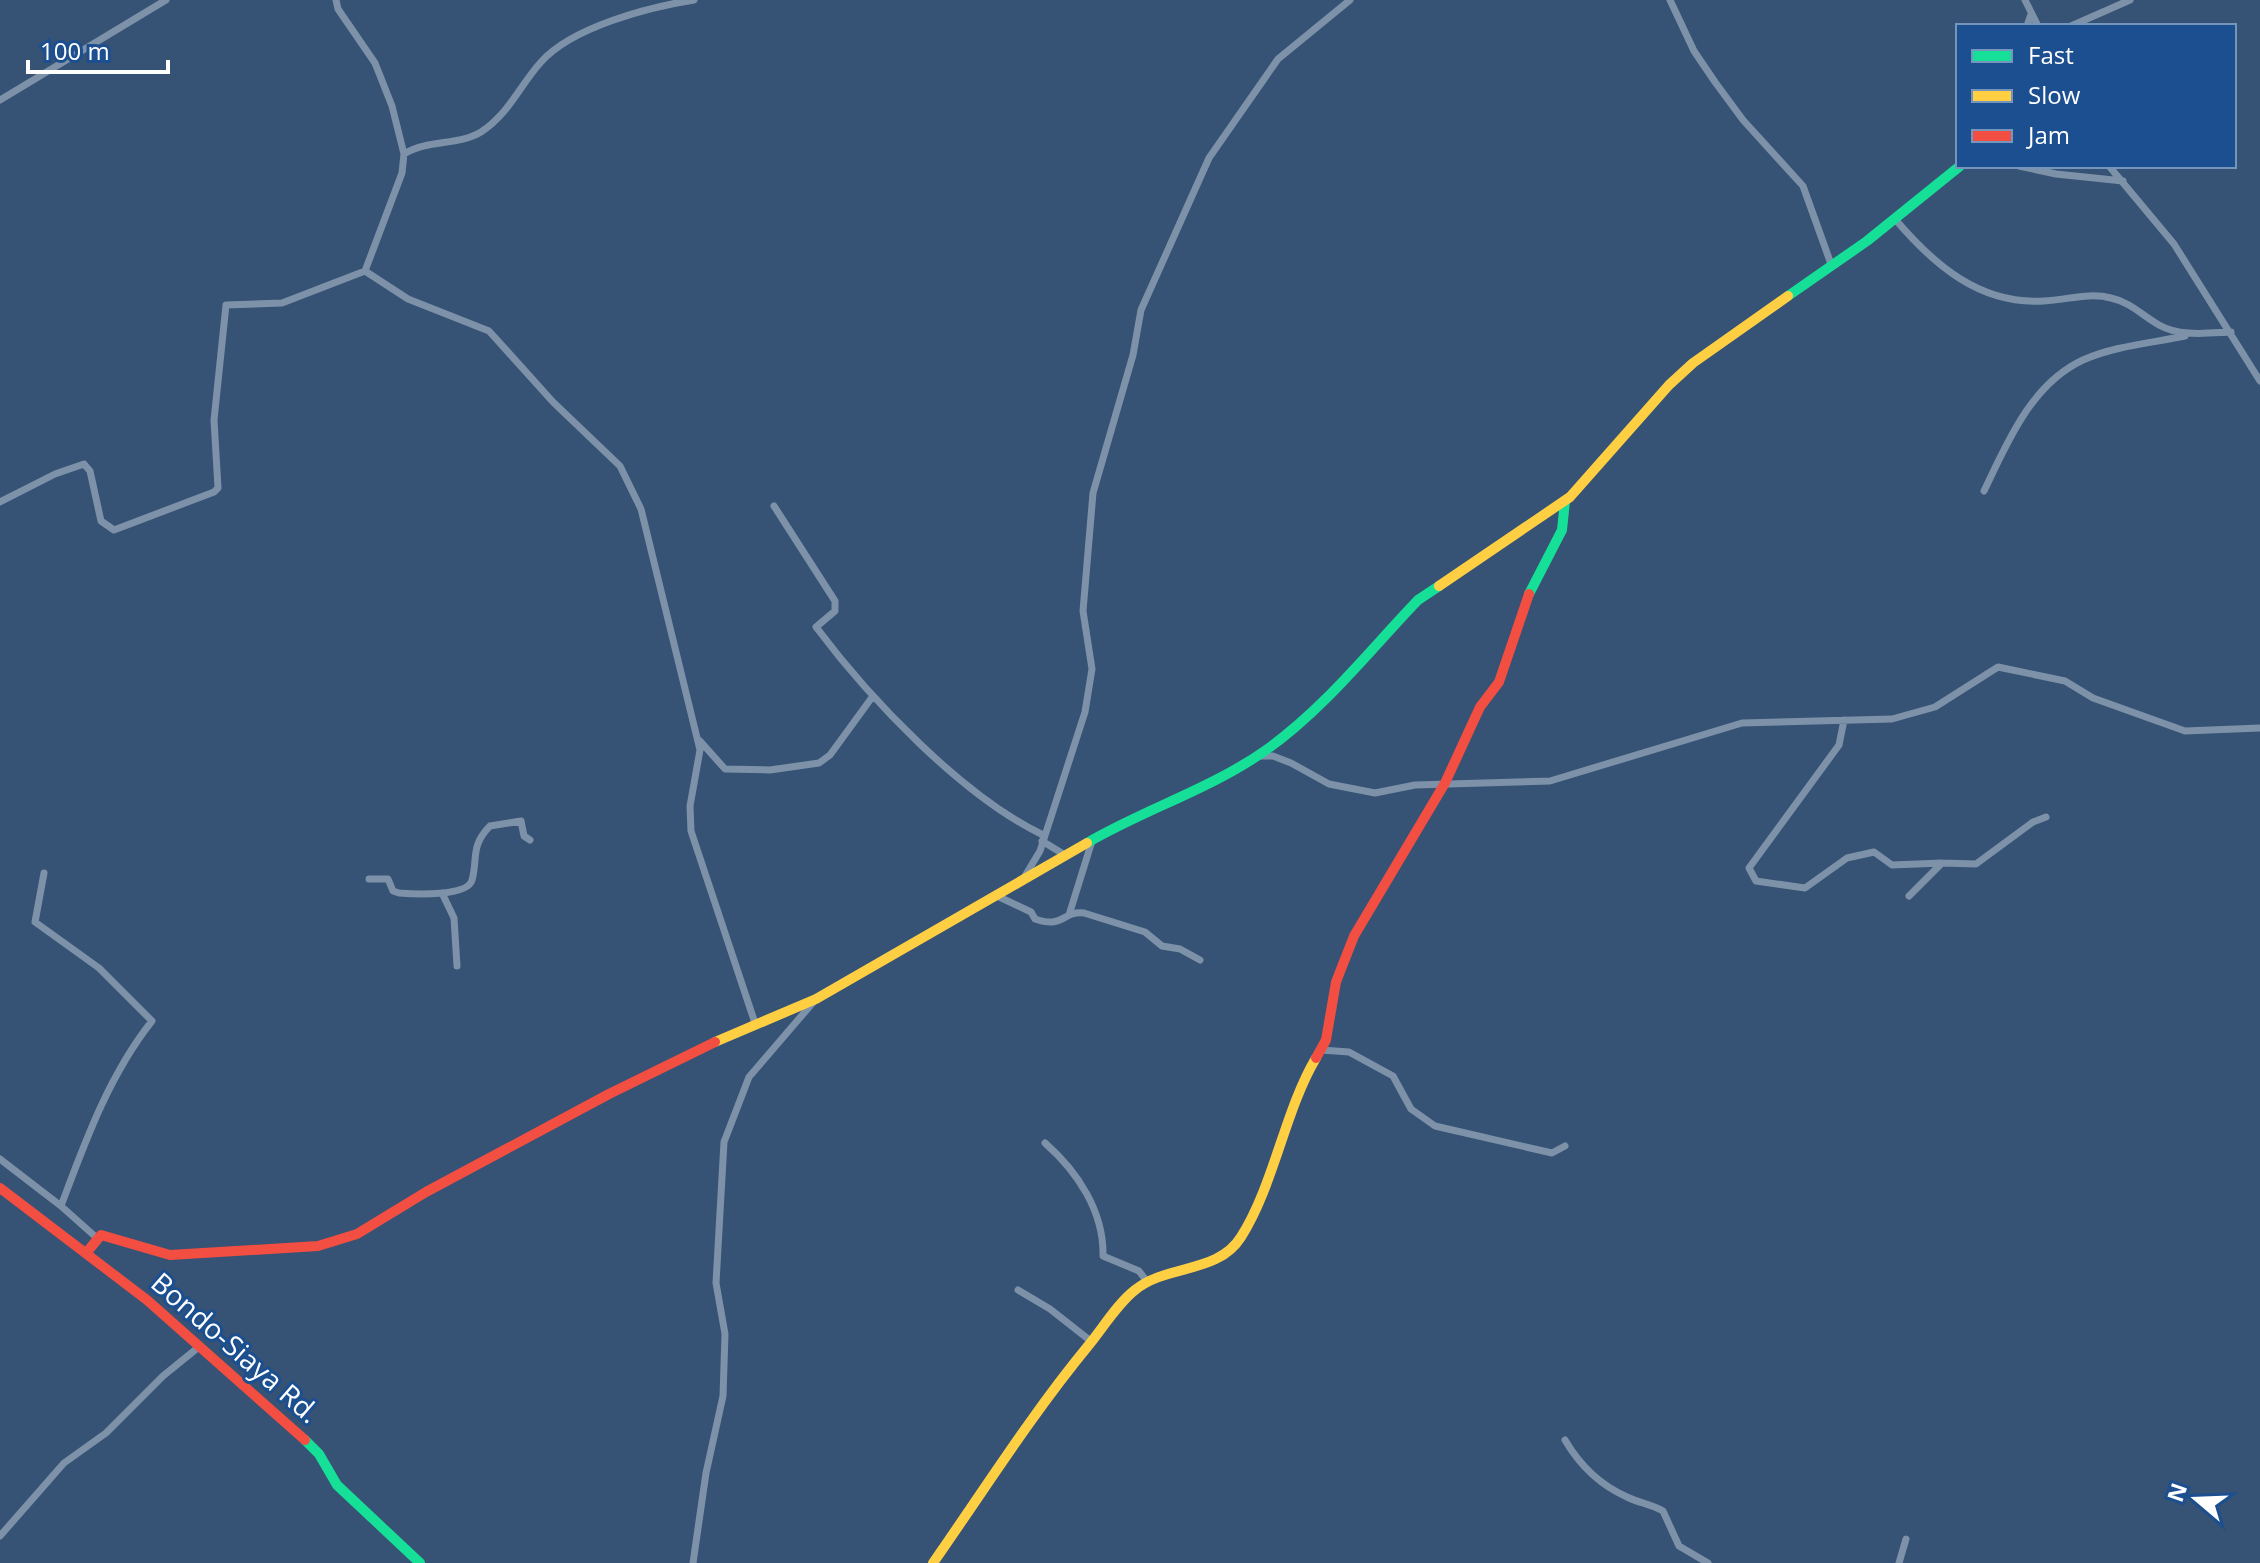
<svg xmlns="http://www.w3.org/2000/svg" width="2260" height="1563" font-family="'Open Sans',sans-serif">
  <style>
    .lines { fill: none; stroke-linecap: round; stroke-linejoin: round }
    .street { stroke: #7d92a8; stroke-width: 7 }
    .fast { stroke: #16e098; stroke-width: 10 }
    .slow { stroke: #ffcf43; stroke-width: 10 }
    .jam { stroke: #f24e42; stroke-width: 10 }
    .labels { text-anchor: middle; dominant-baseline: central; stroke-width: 6; stroke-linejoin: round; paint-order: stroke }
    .street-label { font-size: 28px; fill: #fff; stroke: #1b4f8f }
  </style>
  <rect width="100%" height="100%" fill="#365274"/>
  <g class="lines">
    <path class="street" d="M 1670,0 L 1694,51 L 1715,82 L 1743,120 L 1803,186 L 1831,264
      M 2025,0 L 2038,26
      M 2027,26 L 2031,14
      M 2071,26 L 2130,0
      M 0,100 L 166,0
      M 404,154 C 428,139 458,146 481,132 C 509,114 520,85 541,62 C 572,27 649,7 694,0
      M 2019,166 L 2056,174 L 2123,181
      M 2109,166 L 2174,244 L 2260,381
      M 1895,219 C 1934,265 1980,305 2044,301 C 2067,300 2089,292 2111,298 C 2130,302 2143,316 2159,325 C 2180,337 2208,333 2231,332
      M 365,271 L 408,299 L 489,331 L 553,402 L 620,466 L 641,509 L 700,750 L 690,806 L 691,831 L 755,1023
      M 1984,491 C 2007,443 2031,384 2083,360 C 2114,346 2152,343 2185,336
      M 0,502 L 55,474 L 84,464 L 90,471 L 101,521 L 114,530 L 214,492 L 218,488 L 214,420 L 226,305 L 282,303 L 365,271 L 402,173 L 404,154 L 392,106 L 375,63 L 338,9 L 336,0
      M 774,506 L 835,601 L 835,611 L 816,627 C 870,699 962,796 1043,835
      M 1844,720 L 1839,745 L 1749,868 L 1756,881 L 1805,888 L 1847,858 L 1874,852 L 1892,865 L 1942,863
      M 700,741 L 725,769 L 770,770 L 819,763 L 830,755 L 873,696
      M 1259,756 L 1273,756 L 1291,763 L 1329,784 L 1375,793 L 1415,785 L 1550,781 L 1742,723 L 1892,719 L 1935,707 L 1998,667 L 2065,681 L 2093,698 L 2185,731 L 2260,728
      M 1042,841 L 1065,855
      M 44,873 L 35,922 L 99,968 L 152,1021 C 109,1075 85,1142 61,1206 L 98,1239
      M 1025,876 L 1040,851 L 1085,712 L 1092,669 L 1083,611 L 1093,493 L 1133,355 L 1141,310 L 1209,158 L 1278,59 L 1350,0
      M 369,879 L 388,879 L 393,891 L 399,893 C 413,894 468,897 472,880 C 478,859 470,846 490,826 L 521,821 L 524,836 L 530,840
      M 442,893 L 454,918 L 457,966
      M 995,895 L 1031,912 L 1035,919 C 1065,929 1061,911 1084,913 L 1145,932 L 1162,946 L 1180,949 L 1200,960
      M 1909,896 L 1942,863 L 1976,864 L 2033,822 L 2046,817
      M 1069,915 L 1092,841
      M 1321,1050 L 1349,1052 L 1393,1076 L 1411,1109 L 1435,1126 L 1552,1153 L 1565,1146
      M 1045,1143 C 1078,1172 1104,1212 1103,1256 L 1139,1271 L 1145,1279
      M 0,1159 L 61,1206
      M 1018,1290 L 1050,1309 L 1092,1342
      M 1565,1440 C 1579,1464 1600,1485 1627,1497 C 1639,1503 1651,1504 1663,1511 L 1679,1546 L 1708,1563
      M 0,1536 L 64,1463 L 106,1433 L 163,1376 L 200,1346
      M 693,1563 L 706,1473 L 723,1396 L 725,1334 L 716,1283 L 724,1142 L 749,1077 L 816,999
      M 1899,1563 L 1906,1539"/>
    <path class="fast" d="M 1788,296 L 1867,241 L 1960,166
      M 1529,594 L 1562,530 L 1565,501
      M 1087,843 C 1145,809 1211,789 1266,750 C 1323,710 1370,650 1418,600 L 1439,586
      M 305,1440 L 319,1454 L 337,1485 L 420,1563"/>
    <path class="slow" d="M 1439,586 L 1570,497 L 1669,385 L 1693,363 L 1788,296
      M 715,1042 L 816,999 L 1087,843
      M 933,1563 C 984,1490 1032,1414 1088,1346 C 1103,1328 1117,1304 1135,1290 C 1167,1264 1218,1274 1241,1237 C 1274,1185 1285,1110 1316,1058"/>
    <path class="jam" d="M 1316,1058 L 1326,1040 L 1336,982 L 1354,936 L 1445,783 L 1480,707 L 1499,682 L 1529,594
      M 0,1188 L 147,1300 L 305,1440
      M 87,1252 L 101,1235 L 170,1255 L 318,1246 L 357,1234 L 426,1192 L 609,1094 L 715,1042"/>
  </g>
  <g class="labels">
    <g class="street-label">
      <text transform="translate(236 1347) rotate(41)">Bondo-Siaya Rd.</text>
    </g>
  </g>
  <rect x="1956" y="24" width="280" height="144" fill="#1b4f8f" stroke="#7695bc" stroke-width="2"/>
  <rect x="1972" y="50" width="40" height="12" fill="#16e098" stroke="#7695bc" stroke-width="2"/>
  <text x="2028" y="64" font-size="24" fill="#ffffff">Fast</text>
  <rect x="1972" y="90" width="40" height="12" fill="#ffcf43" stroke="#7695bc" stroke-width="2"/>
  <text x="2028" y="104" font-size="24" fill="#ffffff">Slow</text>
  <rect x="1972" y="130" width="40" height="12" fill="#f24e42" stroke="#7695bc" stroke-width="2"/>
  <text x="2028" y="144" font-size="24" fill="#ffffff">Jam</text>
  <g transform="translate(2196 1499) rotate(289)" stroke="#1b4f8f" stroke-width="6" paint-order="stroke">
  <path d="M0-6L14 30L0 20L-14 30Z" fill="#ffffff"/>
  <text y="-12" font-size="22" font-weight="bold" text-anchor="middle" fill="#ffffff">N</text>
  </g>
  <path d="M28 60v12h140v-12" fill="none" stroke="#ffffff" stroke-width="4"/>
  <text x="40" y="60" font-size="24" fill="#ffffff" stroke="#1b4f8f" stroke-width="6" paint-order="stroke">100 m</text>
</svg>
